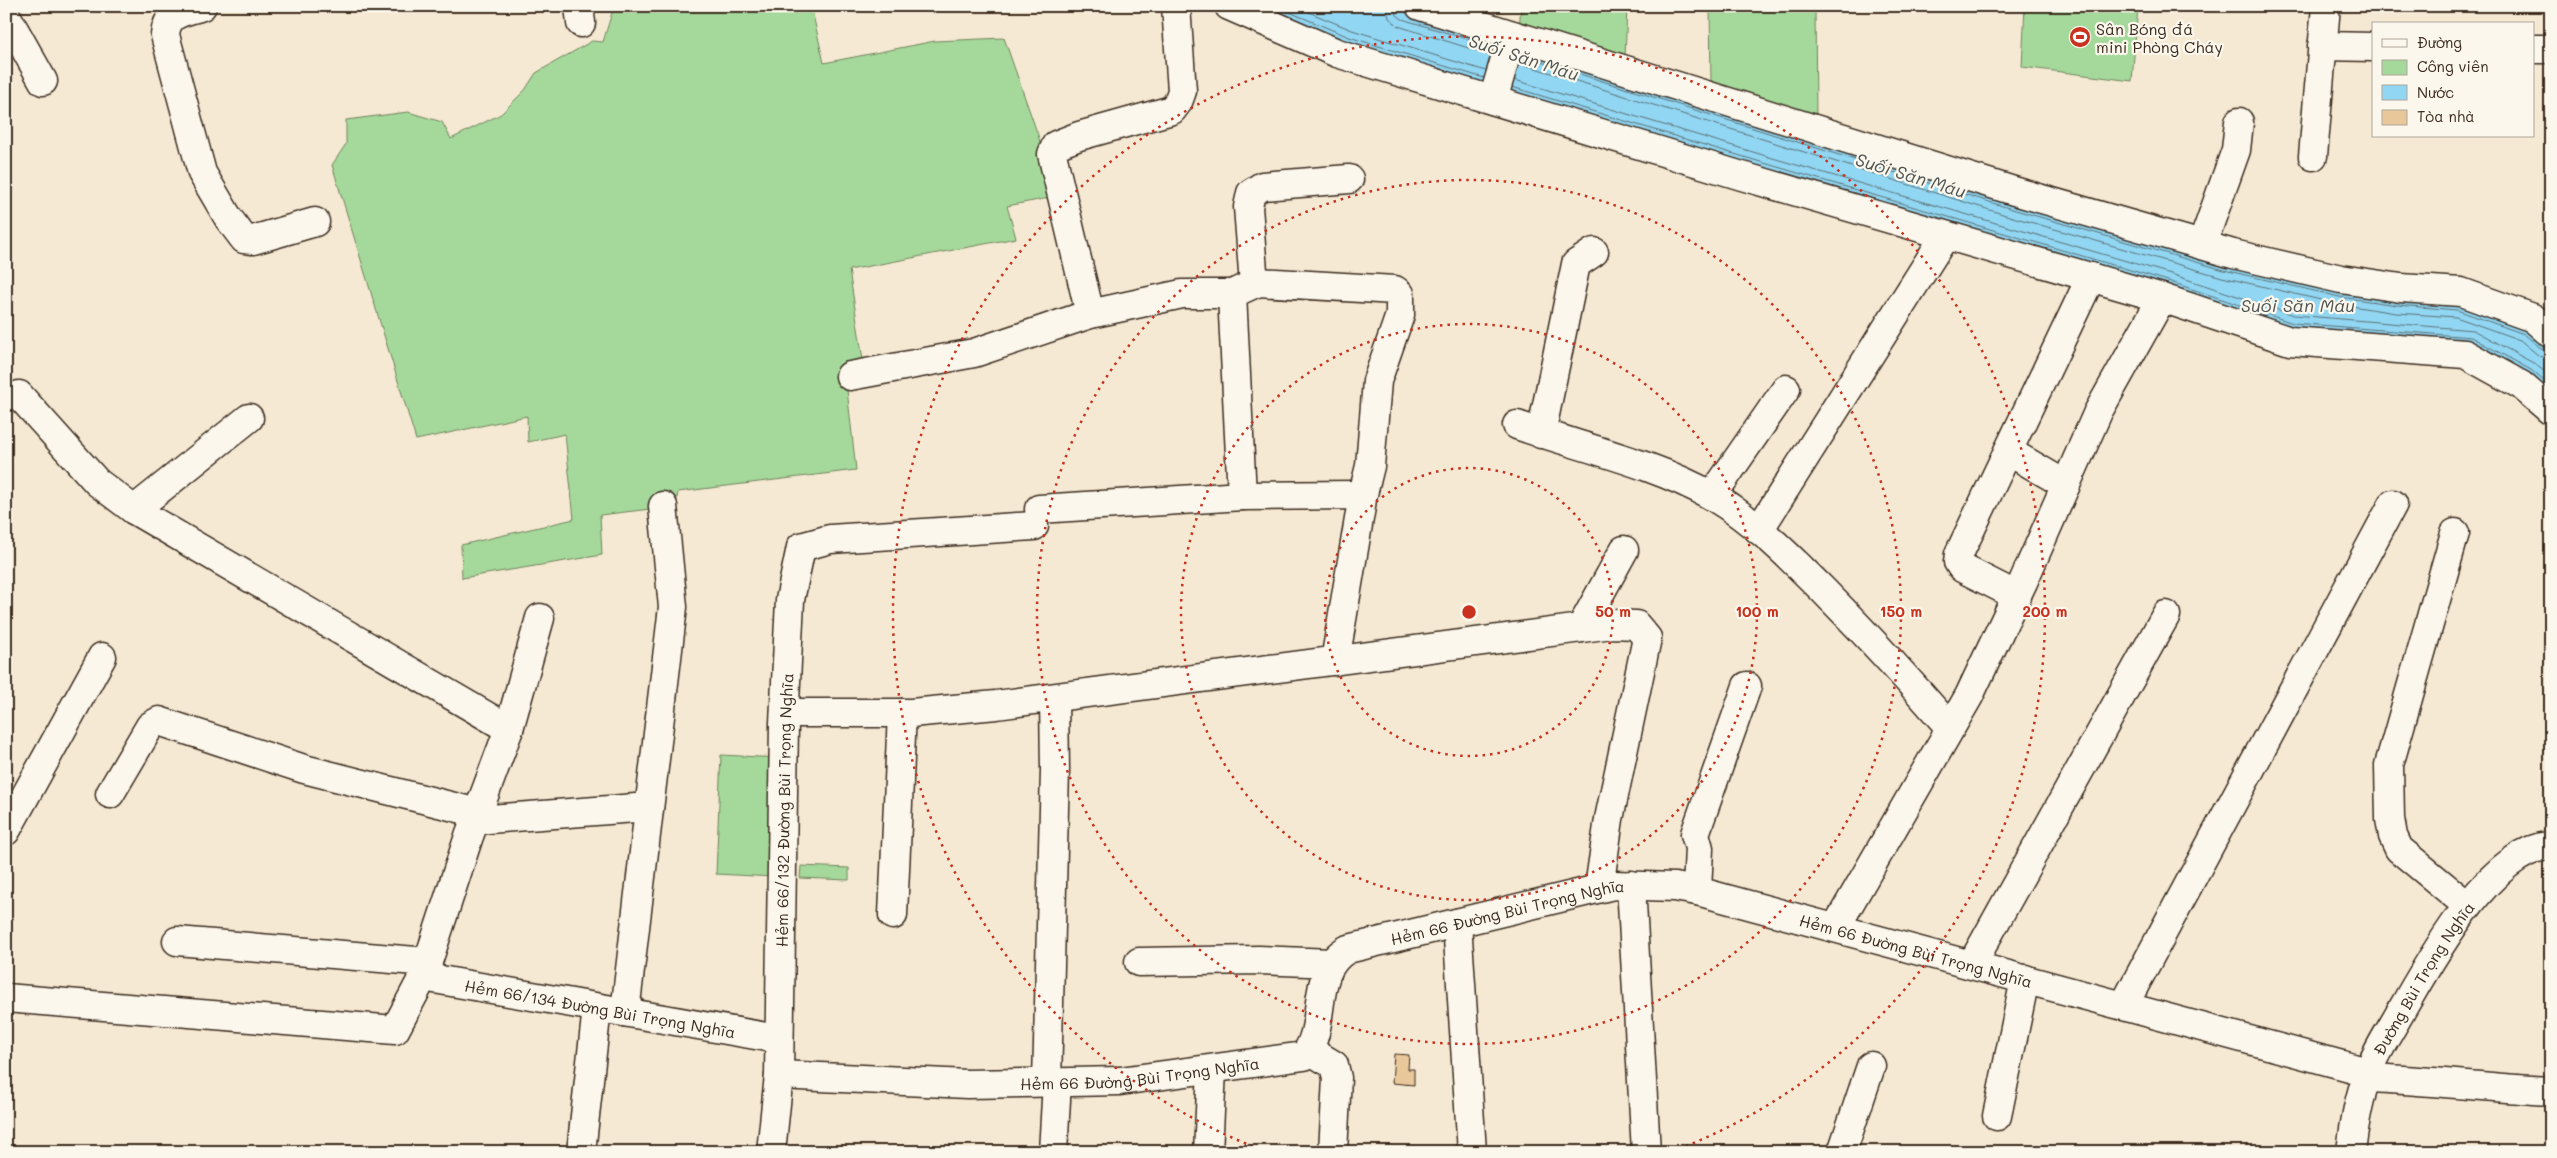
<svg xmlns="http://www.w3.org/2000/svg" width="2557" height="1158" font-family="Mali,sans-serif">
  <style>
    .green { fill: #a5d99b; stroke: #70825c }
    .water { fill: #91d7f3; stroke: #6f929e }
    .lines { fill: none; stroke-linecap: round; stroke-linejoin: round }
    .shore { stroke: #5d6f73; stroke-width: 1 }
    .building { fill: #e8c89a; stroke: #3b2a1e }
    .minor-casing { stroke: #3b2a1e; stroke-width: 31 }
    .minor { stroke: #fbf7ec; stroke-width: 28 }
    .ring { fill: none; stroke: #c8321e; stroke-width: 2.5; stroke-dasharray: 2.5 5 }
    .labels { text-anchor: middle; dominant-baseline: central; stroke-width: 4.5; stroke-linejoin: round; paint-order: stroke }
    .poi-label { font-size: 16px; fill: #3b2a1e; stroke: #fbf7ec; text-anchor: start }
    .street-label { font-size: 16px; fill: #3b2a1e; stroke: #fbf7ec }
    .water-label { font-size: 18px; font-style: italic; fill: #505553; stroke: #fbf7ec }
    .centre { fill: #c8321e; stroke: #fbf7ec; stroke-width: 2.5 }
    .ring-label { font-size: 15px; text-anchor: middle; font-weight: bold; fill: #c8321e; stroke: #fbf7ec; stroke-width: 4.5; stroke-linejoin: round; paint-order: stroke }
  </style>
  <rect width="100%" height="100%" fill="#f5e9d3"/>
  <filter id="ink" filterUnits="userSpaceOnUse"><feTurbulence type="fractalNoise" baseFrequency=".02" numOctaves="2"/><feDisplacementMap in="SourceGraphic" scale="10" xChannelSelector="R" yChannelSelector="G"/><feConvolveMatrix kernelMatrix="1 2 1 2 8 2 1 2 1" color-interpolation-filters="sRGB"/></filter>
  <g filter="url(#ink)">
    <path class="green" d="M 614,6 L 811,6 L 824,63 L 935,41 L 1004,38 L 1039,138 L 1049,198 L 1007,206 L 1016,238 L 849,270 L 863,360 L 844,363 L 856,470 L 678,492 L 676,506 L 600,515 L 602,555 L 462,578 L 461,545 L 574,519 L 565,434 L 528,442 L 527,416 L 416,440 L 332,165 L 346,144 L 346,120 L 408,112 L 442,122 L 451,139 L 501,114 L 525,90 L 536,73 L 592,41 L 603,42 Z
      M 1521,6 L 1627,6 L 1625,59 L 1519,29 Z
      M 1710,6 L 1815,6 L 1816,118 L 1711,85 Z
      M 2025,6 L 2138,6 L 2132,81 L 2022,67 Z
      M 721,755 L 779,758 L 774,877 L 716,874 Z
      M 801,866 L 849,868 L 849,880 L 800,878 Z"/>
    <path class="water" d="M 1246,6 L 1400,6 L 1883,157 L 2459,298 L 2529,324 L 2551,342 L 2551,402 L 2525,380 L 2291,334 L 1345,48 Z"/>
    <g class="lines">
      <path class="shore" d="M 1275,6 L 1349,37 L 1484,78
        M 1294,6 L 1352,30 L 1486,71
        M 1386,6 L 1389,18 L 1398,26 L 1491,55
        M 1394,6 L 1396,14 L 1402,19 L 1493,47
        M 1522,56 L 2012,209 L 2224,270 L 2340,297 L 2397,305 L 2457,310 L 2524,334 L 2543,350 L 2551,352
        M 1519,63 L 2009,216 L 2222,277 L 2338,304 L 2396,313 L 2456,317 L 2520,340 L 2539,356 L 2551,360
        M 1515,80 L 1776,159 L 2171,274 L 2294,315 L 2473,330 L 2535,364 L 2551,377
        M 1512,87 L 1774,166 L 2168,281 L 2293,323 L 2471,337 L 2531,370 L 2551,387"/>
    </g>
    <path class="building" d="M 1394,1054 L 1409,1055 L 1408,1069 L 1414,1069 L 1414,1085 L 1392,1083 Z"/>
    <g class="lines">
      <g class="minor-casing">
        <g id="minor">
          <path d="M 202,6 C 182,13 167,12 165,35 L 202,173 L 229,219 L 244,239 L 253,240 L 315,222"/>
          <path d="M 579,6 L 581,23"/>
          <path d="M 1229,6 L 1337,53 L 1742,176 L 2162,298 L 2290,341 L 2465,354 L 2521,385 L 2551,411"/>
          <path d="M 1420,6 L 2014,191 L 2233,254 L 2341,279 L 2401,288 L 2461,292 L 2533,318 L 2551,334"/>
          <path d="M 6,15 L 43,81"/>
          <path d="M 2322,46 L 2373,47"/>
          <path d="M 2533,49 L 2551,49"/>
          <path d="M 1493,100 L 1512,35"/>
          <path d="M 2313,156 L 2326,6"/>
          <path d="M 2202,245 L 2236,150 L 2239,122"/>
          <path d="M 1254,284 L 1248,207 L 1251,193 L 1262,186 L 1349,179"/>
          <path d="M 1232,294 L 1258,282 L 1395,290 L 1400,294 L 1400,315 L 1377,381 L 1370,466 L 1362,498"/>
          <path d="M 1090,314 L 1052,154 L 1056,145 L 1079,136 L 1172,110 L 1178,102 L 1182,91 L 1176,6"/>
          <path d="M 850,376 L 974,353 L 1090,314 L 1182,294 L 1232,294 L 1242,496"/>
          <path d="M 1517,425 C 1580,447 1654,463 1712,496 C 1753,520 1789,556 1822,589 C 1866,634 1909,680 1950,728"/>
          <path d="M 1541,434 L 1576,264 L 1594,252"/>
          <path d="M 2008,451 L 2066,485"/>
          <path d="M 1712,496 L 1786,389"/>
          <path d="M 1039,509 L 1242,496 L 1360,495 L 1362,498 L 1361,507 L 1335,661"/>
          <path d="M 134,510 L 249,418"/>
          <path d="M 1759,530 L 1945,236"/>
          <path d="M 2455,533 L 2389,765 L 2390,819 L 2393,836 L 2399,849 L 2468,906"/>
          <path d="M 2017,596 L 1962,568 L 1958,562 L 1959,554 L 2091,277"/>
          <path d="M 1581,628 L 1624,550"/>
          <path d="M 785,713 L 911,713 L 996,705 L 1612,624 L 1636,625 L 1647,638 L 1609,819 L 1599,888"/>
          <path d="M 509,729 L 540,618"/>
          <path d="M 110,794 L 150,726 L 159,721 L 304,769 L 478,813"/>
          <path d="M 475,820 L 649,807"/>
          <path d="M 6,831 L 102,657"/>
          <path d="M 1631,885 L 1646,1152"/>
          <path d="M 1697,891 L 1699,848 L 1695,834 L 1747,686"/>
          <path d="M 893,915 L 902,713"/>
          <path d="M 1457,923 L 1472,1152"/>
          <path d="M 1836,927 L 1969,696 L 2023,582 L 2098,412 L 2162,298"/>
          <path d="M 177,941 L 428,962"/>
          <path d="M 1139,962 L 1259,960 L 1332,963"/>
          <path d="M 1972,964 L 2166,615"/>
          <path id="s1" d="M 423,977 L 778,1039"/>
          <path d="M 6,998 L 395,1030 L 423,977 L 469,836 L 509,729 L 134,510 L 97,482 L 19,395"/>
          <path d="M 2124,1005 L 2393,504"/>
          <path d="M 625,1012 L 673,607 L 663,506"/>
          <path d="M 1309,1050 L 1334,1065 L 1337,1078 L 1333,1152"/>
          <path id="s2" d="M 779,1075 L 784,723 L 790,600 L 801,547 L 830,539 L 1034,526"/>
          <path d="M 2366,1078 C 2428,1080 2489,1088 2551,1091"/>
          <path d="M 1047,1082 L 1055,770 L 1054,698"/>
          <path d="M 1997,1116 L 2025,979"/>
          <path d="M 581,1152 L 597,1008"/>
          <path id="s3" d="M 771,1152 L 779,1075 L 967,1084 L 1120,1081 L 1304,1056 C 1329,1025 1308,971 1348,949 L 1614,885 L 1675,887 L 1697,891 L 2368,1072"/>
          <path d="M 1053,1152 L 1057,1082"/>
          <path d="M 1208,1152 L 1212,1070"/>
          <path d="M 1842,1152 L 1871,1066"/>
          <path id="s4" d="M 2351,1152 C 2354,1125 2358,1099 2368,1074 C 2375,1053 2389,1033 2400,1013 C 2427,966 2491,847 2551,846"/>
        </g>
      </g>
      <use href="#minor" class="minor"/>
    </g>
  </g>
  <g class="ring">
    <circle cx="1469" cy="612" r="144"/>
    <circle cx="1469" cy="612" r="288"/>
    <circle cx="1469" cy="612" r="432"/>
    <path d="M1267 1152A576 576 0 1 1 1671 1152"/>
  </g>
  <defs>
    <g id="stadium-disc" transform="scale(1.125)"><circle r="9.5" fill="#c8321e" stroke="#fbf7ec"/><path d="M0-5a6.5 5 0 1 0 0 10a6.5 5 0 1 0 0-10ZM-3.5-1.8h7v3.6h-7Z" fill="#fff"/></g>
  </defs>
  <g fill-rule="evenodd">
    <use href="#stadium-disc" x="2080" y="37"/>
  </g>
  <g class="labels">
    <g class="poi-label">
      <text x="2096" y="28">Sân Bóng đá<tspan x="2096" dy="18">mini Phòng Cháy</tspan></text>
    </g>
    <g class="street-label">
      <text stroke="none"><textPath href="#s2" startOffset="265">Hẻm 66/132 Đường Bùi Trọng Nghĩa</textPath></text>
      <text stroke="none"><textPath href="#s3" startOffset="888">Hẻm 66 Đường Bùi Trọng Nghĩa</textPath></text>
      <text stroke="none"><textPath href="#s3" startOffset="1308">Hẻm 66 Đường Bùi Trọng Nghĩa</textPath></text>
      <text stroke="none"><textPath href="#s4" startOffset="191">Đường Bùi Trọng Nghĩa</textPath></text>
      <text stroke="none"><textPath href="#s1" startOffset="180">Hẻm 66/134 Đường Bùi Trọng Nghĩa</textPath></text>
      <text stroke="none"><textPath href="#s3" startOffset="439">Hẻm 66 Đường Bùi Trọng Nghĩa</textPath></text>
    </g>
    <g class="water-label">
      <text transform="translate(1524 57) rotate(18)">Suối Săn Máu</text>
      <text transform="translate(1911 175) rotate(17)">Suối Săn Máu</text>
      <text x="2298" y="305">Suối Săn Máu</text>
    </g>
  </g>
  <circle cx="1469" cy="612" r="8" class="centre"/>
  <g class="ring-label">
    <text x="1613" y="617">50 m</text>
    <text x="1757" y="617">100 m</text>
    <text x="1901" y="617">150 m</text>
    <text x="2045" y="617">200 m</text>
  </g>
  <rect width="2557" height="1158" fill="none" stroke="#fbf7ec" stroke-width="25"/>
  <rect x="12" y="12" width="2532" height="1133" fill="none" stroke="#3b2a1e" stroke-width="2" filter="url(#ink)"/>
  <rect x="2372" y="22" width="162" height="115" fill="#fbf7ec" stroke="#aea59a"/>
  <rect x="2382" y="39" width="25" height="8" fill="#fbf7ec" stroke="#aea59a"/>
  <text x="2417" y="48" font-size="15" fill="#3b2a1e">Đường</text>
  <rect x="2382" y="60" width="25" height="15" fill="#a5d99b" stroke="#aea59a"/>
  <text x="2417" y="72" font-size="15" fill="#3b2a1e">Công viên</text>
  <rect x="2382" y="85" width="25" height="15" fill="#91d7f3" stroke="#aea59a"/>
  <text x="2417" y="98" font-size="15" fill="#3b2a1e">Nước</text>
  <rect x="2382" y="110" width="25" height="15" fill="#e8c89a" stroke="#aea59a"/>
  <text x="2417" y="122" font-size="15" fill="#3b2a1e">Tòa nhà</text>
</svg>
